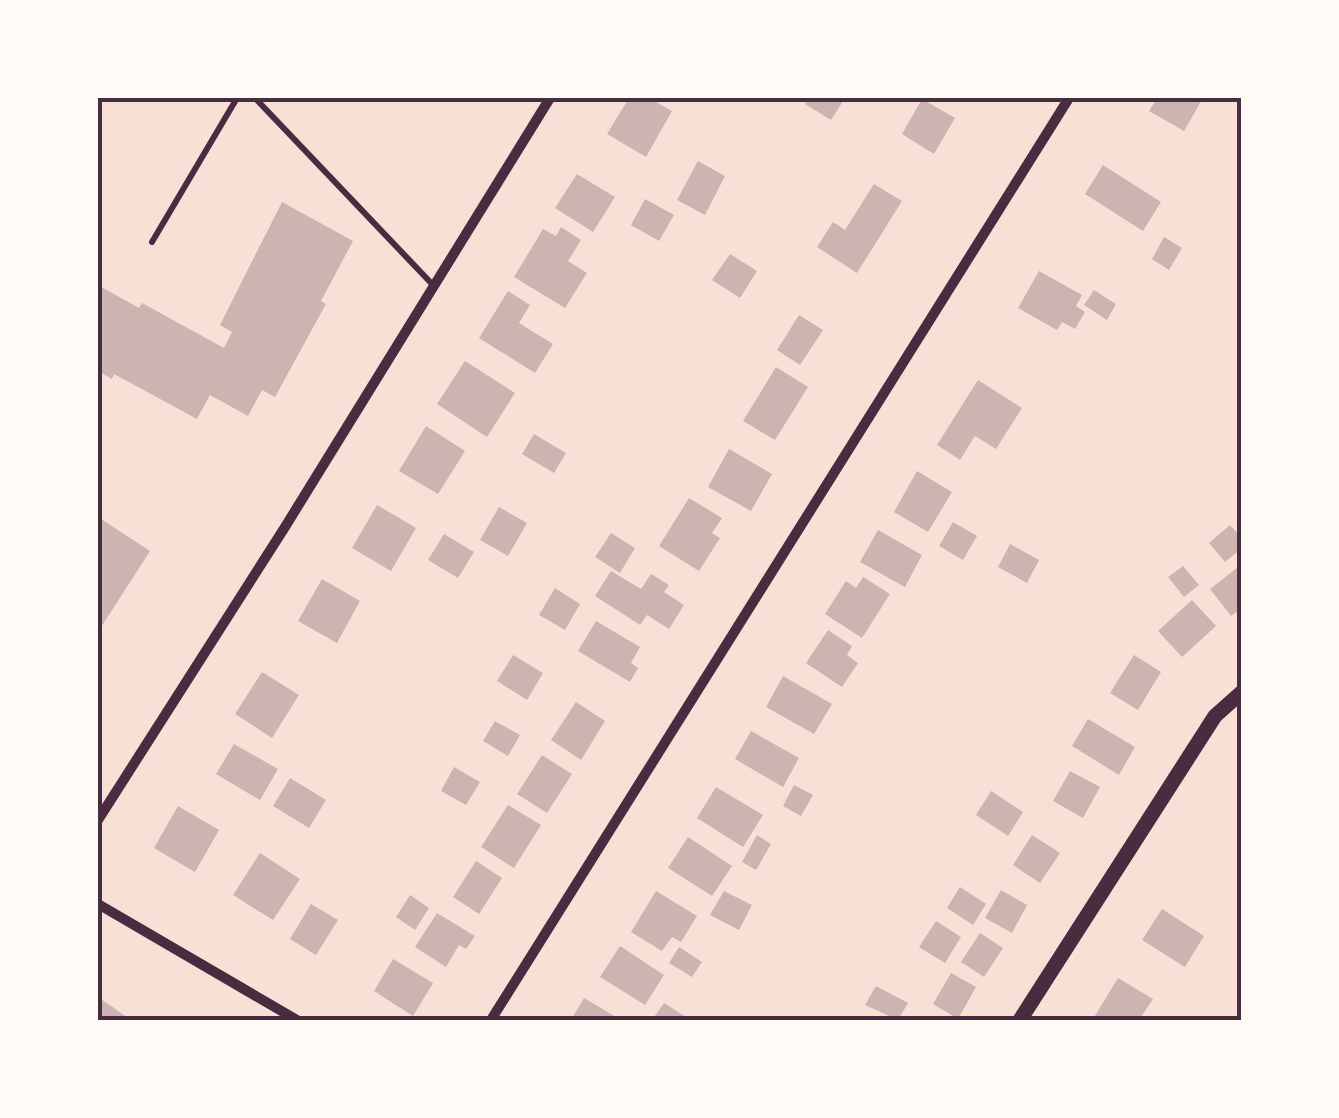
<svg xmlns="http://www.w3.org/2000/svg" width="1339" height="1118" font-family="Commissioner,sans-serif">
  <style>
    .building { fill: #ccb4b1 }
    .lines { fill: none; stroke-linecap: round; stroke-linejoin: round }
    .service { stroke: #4a2c40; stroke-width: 6 }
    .minor { stroke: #4a2c40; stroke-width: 10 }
    .tertiary { stroke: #4a2c40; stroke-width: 15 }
    .neatline { fill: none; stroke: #4a2c40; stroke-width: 4 }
  </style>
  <rect width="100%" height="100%" fill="#f7e1d7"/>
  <path class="building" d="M 629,98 L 649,98 L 672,111 L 646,157 L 607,134 Z
    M 809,98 L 845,98 L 831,120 L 805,104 Z
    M 1157,98 L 1203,98 L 1184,131 L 1149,111 Z
    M 922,99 L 955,118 L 934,154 L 902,134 Z
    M 698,161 L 725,176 L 705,215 L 677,200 Z
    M 1103,165 L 1161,202 L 1143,231 L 1085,194 Z
    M 577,174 L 615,197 L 593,232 L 555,208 Z
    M 874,184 L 902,201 L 857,273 L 817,247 L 833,222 L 845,230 Z
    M 645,199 L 674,215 L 659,241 L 631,225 Z
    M 282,202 L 353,241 L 321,301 L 326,304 L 275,397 L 262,390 L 248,416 L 210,395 L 197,419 L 114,374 L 112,379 L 98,371 L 98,285 L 139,308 L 142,303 L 224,348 L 232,332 L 220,325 Z
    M 561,227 L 581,240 L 568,261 L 587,273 L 565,308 L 514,277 L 543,229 L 556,236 Z
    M 1164,237 L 1182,248 L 1169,270 L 1152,259 Z
    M 730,254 L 757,271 L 740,298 L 712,280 Z
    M 1039,271 L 1082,295 L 1076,306 L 1085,312 L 1075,329 L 1062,322 L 1057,330 L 1018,308 Z
    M 1094,290 L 1116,304 L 1107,320 L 1084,305 Z
    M 508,291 L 530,305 L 519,323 L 553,344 L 535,373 L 479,338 Z
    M 799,315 L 823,330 L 800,365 L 777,350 Z
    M 465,361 L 515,393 L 487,437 L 437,404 Z
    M 776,367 L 808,387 L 775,440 L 743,421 Z
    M 978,380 L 1022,408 L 996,449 L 975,436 L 960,460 L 937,445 Z
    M 426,426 L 465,451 L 438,494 L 399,471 Z
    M 534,434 L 566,453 L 554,473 L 522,454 Z
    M 729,449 L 772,474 L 751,511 L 708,487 Z
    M 917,471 L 952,492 L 928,532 L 894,512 Z
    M 689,498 L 722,518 L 712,533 L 720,538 L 699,571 L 659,546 Z
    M 377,505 L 416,528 L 391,571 L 352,548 Z
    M 499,507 L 527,523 L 508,556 L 480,540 Z
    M 98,517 L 150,551 L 98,632 Z
    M 953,522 L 977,536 L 963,560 L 939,546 Z
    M 1230,525 L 1242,538 L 1242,548 L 1225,562 L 1209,543 Z
    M 878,530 L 922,555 L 905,587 L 860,562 Z
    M 611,533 L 635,548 L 620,573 L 595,557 Z
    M 444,534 L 474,552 L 458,578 L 428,560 Z
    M 1010,544 L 1039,560 L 1027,583 L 998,567 Z
    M 1242,564 L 1242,608 L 1231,616 L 1210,589 Z
    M 1183,566 L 1199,585 L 1184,597 L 1168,577 Z
    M 611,571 L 641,589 L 651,574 L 669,585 L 664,592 L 684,605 L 669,629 L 647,615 L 640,625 L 595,596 Z
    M 863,577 L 890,594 L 862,638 L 825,614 L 846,581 L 856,588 Z
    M 322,579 L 360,601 L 337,643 L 298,621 Z
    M 555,588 L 580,604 L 565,630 L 539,615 Z
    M 1192,600 L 1216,626 L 1182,657 L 1158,631 Z
    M 596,621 L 640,647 L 631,663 L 638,668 L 630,682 L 578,651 Z
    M 828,630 L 852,646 L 847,655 L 858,663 L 842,687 L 806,663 Z
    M 513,655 L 543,673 L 527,700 L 497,681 Z
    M 1134,655 L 1161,672 L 1138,710 L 1110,693 Z
    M 262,672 L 299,695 L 272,738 L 235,714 Z
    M 783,676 L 832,704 L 814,734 L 766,707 Z
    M 576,702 L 605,721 L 581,760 L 551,740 Z
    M 1088,719 L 1135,747 L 1119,775 L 1072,746 Z
    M 495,721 L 520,735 L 508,756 L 483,741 Z
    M 751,731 L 799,758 L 783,787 L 735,759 Z
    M 234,744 L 278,769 L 260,800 L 216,774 Z
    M 542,755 L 572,774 L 547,813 L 517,794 Z
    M 454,767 L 480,782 L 466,805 L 441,791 Z
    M 1070,771 L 1100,787 L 1083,818 L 1053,801 Z
    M 290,778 L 326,800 L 309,828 L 273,806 Z
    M 794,785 L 813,795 L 801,816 L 783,806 Z
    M 716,787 L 763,815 L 743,847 L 697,818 Z
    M 991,791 L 1023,812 L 1008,836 L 976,815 Z
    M 508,805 L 541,825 L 514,868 L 481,847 Z
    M 178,806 L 219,830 L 195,872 L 154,848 Z
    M 757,835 L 771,844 L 756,870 L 742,862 Z
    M 1032,835 L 1060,853 L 1040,883 L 1013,865 Z
    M 688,837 L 732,866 L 712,896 L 668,868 Z
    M 260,853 L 300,879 L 273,920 L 233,895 Z
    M 476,861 L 502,878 L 479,914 L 453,897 Z
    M 960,887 L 986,904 L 973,925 L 947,908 Z
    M 1001,890 L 1027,905 L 1012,933 L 985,918 Z
    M 656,891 L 697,916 L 681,942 L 672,937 L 662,951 L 631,932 Z
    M 724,891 L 752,905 L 739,930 L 710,915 Z
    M 410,895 L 429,908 L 415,930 L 396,917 Z
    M 311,904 L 338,920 L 316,955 L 290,939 Z
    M 1162,909 L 1204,936 L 1185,967 L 1142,940 Z
    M 437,913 L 475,936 L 466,949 L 459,945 L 446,967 L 415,947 Z
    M 936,921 L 961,937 L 945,963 L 919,947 Z
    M 980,933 L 1003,948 L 984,977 L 961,962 Z
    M 620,946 L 664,975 L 645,1005 L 600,977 Z
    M 679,947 L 702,962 L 692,977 L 669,963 Z
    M 393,959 L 433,983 L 413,1016 L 374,991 Z
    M 951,973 L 976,987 L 958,1019 L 933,1004 Z
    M 1118,978 L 1153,999 L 1139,1020 L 1095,1020 L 1093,1019 Z
    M 876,986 L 908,1003 L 898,1020 L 865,1005 Z
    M 98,997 L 131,1020 L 98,1020 Z
    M 584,998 L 616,1017 L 614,1020 L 571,1020 Z
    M 664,1003 L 691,1020 L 652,1020 Z"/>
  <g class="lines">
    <path class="service" d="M 255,98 L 433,285
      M 152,242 L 237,98"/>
    <path class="minor" d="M 98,820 L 285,527 L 550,98
      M 98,904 L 297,1020
      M 491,1020 L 1069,98"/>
    <path class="tertiary" d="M 1020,1020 L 1215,716 L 1242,692"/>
  </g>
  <rect width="1339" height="1118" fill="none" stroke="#fffaf5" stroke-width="200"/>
  <rect x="100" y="100" width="1139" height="918" class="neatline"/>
</svg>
